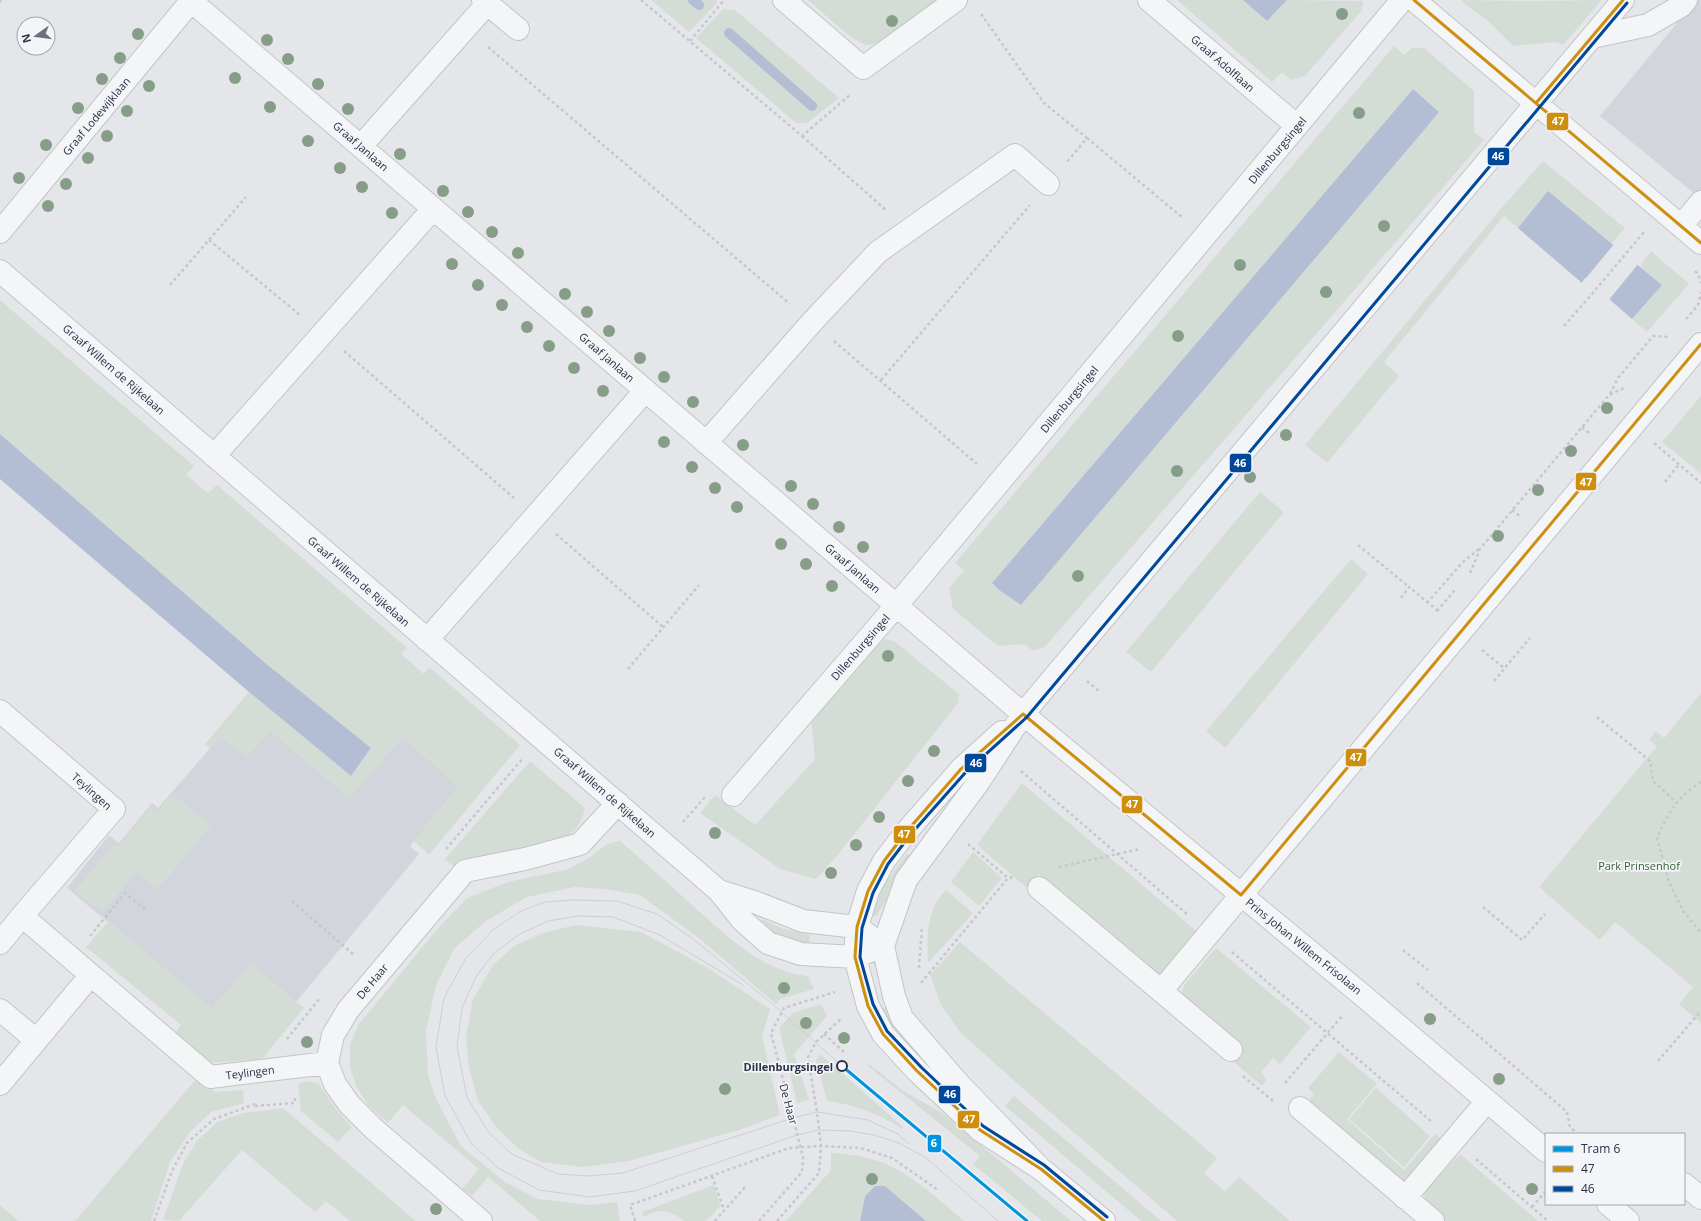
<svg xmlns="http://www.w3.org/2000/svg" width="1701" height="1221" font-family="'Open Sans',sans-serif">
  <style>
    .built { fill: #d3d5dd }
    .green { fill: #d4ddd5; fill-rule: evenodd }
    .water { fill: #b3bed5 }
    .pier { fill: #e5e6ea }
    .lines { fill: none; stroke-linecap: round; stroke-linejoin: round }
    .stream { stroke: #b3bed5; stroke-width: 10 }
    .minor-casing { stroke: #c3c4c8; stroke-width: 24 }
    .path { stroke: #c6c7cd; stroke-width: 2.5; stroke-dasharray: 3 3; stroke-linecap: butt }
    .minor { stroke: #f4f5f7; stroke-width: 22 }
    .tram { stroke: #cdced2; stroke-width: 1 }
    .bus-1-casing { stroke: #f3f5f9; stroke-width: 6 }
    .bus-2-casing { stroke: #f3f5f9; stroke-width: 6 }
    .bus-1 { stroke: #ce8e0e; stroke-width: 3 }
    .bus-2 { stroke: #004899; stroke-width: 3 }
    .tram-1-casing { stroke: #f3f5f9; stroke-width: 6 }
    .tram-1 { stroke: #0093de; stroke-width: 3 }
    .tree { fill: #869d88 }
    .stop-dot { fill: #f3f5f9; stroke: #2a3045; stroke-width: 2 }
    .labels { text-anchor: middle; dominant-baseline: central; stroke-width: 3.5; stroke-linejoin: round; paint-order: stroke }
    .street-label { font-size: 11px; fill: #2a3045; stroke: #f3f5f9 }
    .park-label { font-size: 11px; fill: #386137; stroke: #f3f5f9 }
    .stop-label { font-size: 11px; font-weight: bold; fill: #2a3045; stroke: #f3f5f9; text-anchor: end }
    .line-badge { stroke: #f3f5f9; stroke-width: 1.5 }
    .badge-label { font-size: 11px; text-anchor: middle; font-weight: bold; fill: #fff }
  </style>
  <rect width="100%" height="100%" fill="#e5e6ea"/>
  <path class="built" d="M 1696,0 L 1701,0 L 1701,199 L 1600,116 Z
    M 271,731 L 349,797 L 403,736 L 458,787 L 410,846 L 419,854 L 296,1002 L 251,964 L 212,1009 L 67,888 L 109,835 L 119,843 L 152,803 L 158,808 L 220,737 Z"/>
  <path class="green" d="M 651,0 L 716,0 L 717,3 L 689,32 Z
    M 808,0 L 937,0 C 923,11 883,46 867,45 C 855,44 819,9 808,0 Z
    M 1177,0 L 1243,0 L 1267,21 L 1287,0 L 1363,1 L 1362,10 L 1305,76 L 1291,80 L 1282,72 L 1272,82 Z
    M 1462,0 L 1535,1 L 1602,0 L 1563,45 L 1556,42 L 1513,46 L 1488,21 L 1462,2 Z
    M 723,9 L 735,10 L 839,98 L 807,123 L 796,123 L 696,38 Z
    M 1394,46 L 1404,55 L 1412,48 L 1424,48 L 1474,91 L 1474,132 L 1484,140 L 1045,647 L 1033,651 L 1025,644 L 998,646 L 953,609 L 949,588 L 964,570 L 955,563 ZM 1413,89 L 1439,112 L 1425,129 L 1021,605 L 999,590 L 992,583 Z
    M 1543,161 L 1625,228 L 1612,243 L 1549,192 L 1518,228 L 1504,216 L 1384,362 L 1399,376 L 1327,463 L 1305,445 L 1499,211 Z
    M 1651,251 L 1689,284 L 1647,332 L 1632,319 L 1662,285 L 1640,266 Z
    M 0,300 L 194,466 L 186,475 L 208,493 L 217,485 L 407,648 L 401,654 L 424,674 L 429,667 L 520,745 L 429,855 L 414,841 L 458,787 L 403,737 L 349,798 L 271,731 L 247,757 L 220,737 L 210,749 L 205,744 L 249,692 L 351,776 L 371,749 L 264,662 L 0,434 Z
    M 1701,396 L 1701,474 L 1662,442 Z
    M 1260,492 L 1284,512 L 1151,672 L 1126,652 Z
    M 1351,559 L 1368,574 L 1225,748 L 1206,731 Z
    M 878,638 L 894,641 L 959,694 L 958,703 L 837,856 L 816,879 L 780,869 L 700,813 L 715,795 L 751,822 L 755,824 L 759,821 L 815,759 L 811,717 Z
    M 1701,693 L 1701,1023 L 1679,1004 L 1693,987 L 1615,922 L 1600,940 L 1539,887 L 1657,746 L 1649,740 L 1656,731 L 1664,738 Z
    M 530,761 L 585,808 C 582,823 576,831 563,839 L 461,862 L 453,866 L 445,859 Z
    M 1022,783 L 1200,934 L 1162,974 L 1154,973 L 1039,874 L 1026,887 L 977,845 Z
    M 172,794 L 211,825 L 158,889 L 137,872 L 102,912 L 75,891 L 114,844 L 118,847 L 151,807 L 157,812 Z
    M 620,841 C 645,862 669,884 693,906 C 728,936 760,971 808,976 L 814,989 L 780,999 L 776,1004 L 700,939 L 640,895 L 605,889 L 575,887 L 527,897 L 486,921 L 454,949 L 436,985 L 426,1031 L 428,1075 L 436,1099 L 461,1146 L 505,1182 L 538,1199 L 590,1205 L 617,1202 L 620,1221 L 540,1221 L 488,1177 L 472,1196 L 462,1189 L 479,1169 L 403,1105 L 388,1123 L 368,1105 L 356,1086 L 350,1068 L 350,1044 L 359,1024 L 439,927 L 467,898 L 508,882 L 569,869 L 589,858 L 607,844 Z
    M 973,852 L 1002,878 L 979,906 L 951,882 Z
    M 907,854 L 910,854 L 910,858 L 891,887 L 884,904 L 875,917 L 871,916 L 882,887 Z
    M 946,890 L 973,913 L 928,963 C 927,937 926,909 946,890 Z
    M 762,919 L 781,928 L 810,935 L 809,945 L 786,939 L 760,924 Z
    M 109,921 L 212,1009 L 251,964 L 304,1008 L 262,1059 L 210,1063 L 175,1033 L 181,1025 L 86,947 Z
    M 576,925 L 641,932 L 706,967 L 770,1009 L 762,1036 L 780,1115 L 739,1130 L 629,1161 L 583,1167 L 541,1162 L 519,1149 L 496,1127 L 478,1101 L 469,1068 L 466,1037 L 473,999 L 493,965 L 514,946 L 543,933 Z
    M 960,942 L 1217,1158 L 1204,1173 L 1225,1191 L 1239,1177 L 1290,1221 L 1177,1221 L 1029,1094 L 961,1033 L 941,1005 L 930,975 Z
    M 1216,948 L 1311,1027 L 1280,1064 L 1273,1058 L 1261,1072 L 1267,1080 L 1262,1086 L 1230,1059 L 1185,1000 L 1182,991 L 1185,984 Z
    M 821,1004 L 827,1016 L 794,1054 L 809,1100 L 797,1103 L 779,1028 L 793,1013 Z
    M 890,1006 L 930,1066 L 927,1067 L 891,1027 L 881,1009 Z
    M 1339,1052 L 1377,1084 L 1347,1119 L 1404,1170 L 1435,1134 L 1443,1140 L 1410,1177 L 1401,1182 L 1306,1104 L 1314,1094 L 1308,1088 Z
    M 820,1054 L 903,1127 L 902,1129 C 878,1113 855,1105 827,1101 L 816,1060 Z
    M 869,1064 L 905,1092 L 944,1114 L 1071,1221 L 1042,1221 L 973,1164 L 980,1156 L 868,1066 Z
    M 197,1078 L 215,1092 L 243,1090 L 244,1103 L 211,1112 L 190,1132 L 170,1162 L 151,1221 L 75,1221 Z
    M 309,1081 L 319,1084 L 335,1108 L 352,1127 L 338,1142 L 301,1111 L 298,1084 Z
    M 1376,1088 L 1430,1136 L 1404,1167 L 1349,1119 Z
    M 1014,1096 L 1161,1221 L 1141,1221 L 1005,1106 Z
    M 283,1108 L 416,1221 L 350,1221 L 326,1201 L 315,1212 L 242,1150 L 179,1221 L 163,1220 L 183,1164 L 196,1142 L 217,1122 L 243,1113 Z
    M 831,1153 C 843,1154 856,1155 868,1158 C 905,1167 936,1197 964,1221 L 926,1221 L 885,1186 L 875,1186 L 865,1196 L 860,1221 L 786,1221 L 831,1170 Z
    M 1460,1154 L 1538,1221 L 1445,1221 C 1434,1212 1425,1208 1424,1192 Z
    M 714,1185 L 720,1206 L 706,1221 L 684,1221 C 672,1211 658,1207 644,1217 L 642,1212 Z
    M 0,1205 L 19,1221 L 0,1221 Z"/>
  <path class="water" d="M 1243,0 L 1287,0 L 1267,21 Z
    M 1413,89 L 1439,112 L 1425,129 L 1021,605 L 999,590 L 992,583 Z
    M 1548,191 L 1662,285 L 1632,319 L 1585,278 L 1582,283 L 1518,228 Z
    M 0,434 L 264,662 L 371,748 L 351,776 L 249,692 L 0,479 Z
    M 875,1186 L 885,1186 L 926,1221 L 860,1221 L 865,1196 Z"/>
  <path class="pier" d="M 1615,243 L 1639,263 L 1608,301 L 1585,281 L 1581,284 Z"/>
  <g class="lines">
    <path class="stream" d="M 693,0 L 699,5
      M 729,33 L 812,106"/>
    <g class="minor-casing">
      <path id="minor" d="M 483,0 L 518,29
        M 784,0 L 863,68 L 956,0
        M 1149,0 L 1297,126
        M 1414,0 L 1701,243
        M 191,1 L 1023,714 L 1361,994 L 1546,1151
        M 1592,37 L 1648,25 L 1681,6 L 1686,0
        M 361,146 L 487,4
        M 1681,226 L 1701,202
        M 0,232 L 192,0
        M 0,271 L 719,891 L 742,920 L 768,943 L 801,954 L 855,957 L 883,946
        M 706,443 L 812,322 L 878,252 L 1015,155 L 1048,184
        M 214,456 L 433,209
        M 427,640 L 645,391
        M 0,711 L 114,809 L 22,916 L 210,1077 L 327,1063
        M 1002,732 L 961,769 L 907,831 L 884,861 L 868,891 L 857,927 L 855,957 L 868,1006 L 883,1034 L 917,1071 L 980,1130 L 1041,1169
        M 733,795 L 896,606 L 1402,0
        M 1039,888 L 1231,1050
        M 719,891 L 757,903 L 803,921 L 857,927 L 883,946 L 894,996 L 902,1018 L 958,1083 L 1041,1169 L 1104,1221
        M 0,943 L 22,916
        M 883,946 L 906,880 L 978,783 L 1023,714 L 1623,0
        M 1161,991 L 1701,344
        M 0,1010 L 36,1040
        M 0,1084 L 90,976
        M 1300,1108 L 1433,1221
        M 1684,1184 L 1701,1198
        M 1405,1198 L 1487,1101
        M 1608,1204 L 1628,1221
        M 481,1221 L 374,1129 L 349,1104 L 335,1084 L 327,1063 L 333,1035 L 348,1010 L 465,871 L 525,859 L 580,844 L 618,803"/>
    </g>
    <path class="path" d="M 641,0 L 802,136 L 851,94
      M 0,2 L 1,0
      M 981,14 L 1044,103 L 1087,138 L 1067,162
      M 690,41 L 724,0
      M 488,47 L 790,304
      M 802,136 L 887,211
      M 1087,138 L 1183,218
      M 209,240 L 300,315
      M 1695,271 L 1698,274 L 1701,283
      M 170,285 L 246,197
      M 1686,319 L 1698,305 L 1701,292
      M 1564,326 L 1592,294 L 1644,232
      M 834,341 L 977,464
      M 344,351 L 514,498
      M 881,380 L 1030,205
      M 1610,394 L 1618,378 L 1653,336 L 1669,337
      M 1582,427 L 1590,434
      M 1654,443 L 1701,483
      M 1665,482 L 1679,464
      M 1512,510 L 1521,517
      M 556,534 L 663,627
      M 1358,545 L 1409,587
      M 1470,573 L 1480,549 L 1609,395 L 1626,387
      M 1401,598 L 1409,587 L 1438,611
      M 1427,603 L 1463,562 L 1479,549
      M 1437,611 L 1455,590
      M 1482,650 L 1505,669
      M 628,669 L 699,585
      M 1087,681 L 1099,691
      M 1494,681 L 1530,638
      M 1597,717 L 1650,761 L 1653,781 L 1677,803
      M 1021,771 L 1188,915
      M 1701,782 C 1677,797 1668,813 1657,838 L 1669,882 L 1683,911 L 1701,933
      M 683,822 L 705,797
      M 968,844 L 1008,878
      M 446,849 L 523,758
      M 1059,867 L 1140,849
      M 292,901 L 354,955
      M 1483,907 L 1522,940 L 1545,914
      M 90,936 L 125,893 L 145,909
      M 1403,950 L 1428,970
      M 1232,952 L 1432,1122
      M 919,968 L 922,927
      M 921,983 L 1008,878 L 1013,877
      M 1417,983 L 1567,1112 L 1570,1127 L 1578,1134
      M 824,1034 L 845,1053
      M 287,1039 L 320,998
      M 1658,1061 L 1701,1011
      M 1243,1076 L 1273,1101
      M 1285,1083 L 1343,1015
      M 255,1106 L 295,1103 L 295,1096
      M 1476,1159 L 1548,1221
      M 712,1176 L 724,1210
      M 1532,1207 L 1546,1191
      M 154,1221 L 172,1171 L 187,1143 L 214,1119 L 255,1104
      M 635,1221 L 630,1205 L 789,1148 L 821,1146 L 861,1148 L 892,1158 L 938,1190
      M 715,1221 L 746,1186
      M 759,1221 L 802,1172 L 803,1157 L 771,1033 L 784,1008 L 835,992
      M 777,1221 L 819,1173 L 821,1146 L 817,1112 L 808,1057 L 816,1042 L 842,1018"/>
    <use href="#minor" class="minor"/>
    <path class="tram" d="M 743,985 L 660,935 L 613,917 L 578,916 L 548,921 L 518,935 L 493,954 L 476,977 L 462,1008 L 457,1046 L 467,1097 L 489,1133 L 512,1154 L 558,1174 L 589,1176 L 623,1173 L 793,1118 L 817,1112 L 868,1120 L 898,1134 L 909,1144
      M 842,1066 L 770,1002 L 692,938 L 657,914 L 617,901 L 572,900 L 545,902 L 521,911 L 494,929 L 466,958 L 444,998 L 436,1047 L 445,1096 L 471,1143 L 498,1168 L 539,1190 L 590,1197 L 635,1191 L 797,1135 L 819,1130 L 850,1131 L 874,1135 L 899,1143 L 925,1157 L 998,1221"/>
    <g class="bus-1-casing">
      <path id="bus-1" d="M 1414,0 L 1701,243
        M 1536,103 L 1623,0
        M 1023,714 L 961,769 L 907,831 L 884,861 L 868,891 L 857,927 L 855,957 L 868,1006 L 883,1034 L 917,1071 L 980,1130 L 1041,1169 L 1104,1221
        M 1023,714 L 1241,895
        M 1241,895 L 1701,344"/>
    </g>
    <g class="bus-2-casing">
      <path id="bus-2" d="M 1107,1217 L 1044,1165 L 983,1126 L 921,1067 L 887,1031 L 873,1004 L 860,957 L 862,928 L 873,893 L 888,864 L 911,834 L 965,773 L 1027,717 L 1627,3"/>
    </g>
    <use href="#bus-1" class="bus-1"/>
    <use href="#bus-2" class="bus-2"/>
    <g class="tram-1-casing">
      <path id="tram-1" d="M 842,1066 L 1027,1221"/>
    </g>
    <use href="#tram-1" class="tram-1"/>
  </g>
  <g class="tree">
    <circle cx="1342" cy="14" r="6"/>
    <circle cx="892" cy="21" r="6"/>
    <circle cx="138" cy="34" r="6"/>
    <circle cx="267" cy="40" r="6"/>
    <circle cx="120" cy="58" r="6"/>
    <circle cx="288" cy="59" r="6"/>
    <circle cx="235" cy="78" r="6"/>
    <circle cx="102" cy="79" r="6"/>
    <circle cx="318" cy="84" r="6"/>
    <circle cx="149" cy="86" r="6"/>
    <circle cx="270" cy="107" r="6"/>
    <circle cx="78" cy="108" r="6"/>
    <circle cx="348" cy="109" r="6"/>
    <circle cx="127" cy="111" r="6"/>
    <circle cx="1359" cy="113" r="6"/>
    <circle cx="107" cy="136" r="6"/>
    <circle cx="308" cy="141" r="6"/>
    <circle cx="46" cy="145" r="6"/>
    <circle cx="400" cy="154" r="6"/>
    <circle cx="88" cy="158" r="6"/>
    <circle cx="340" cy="168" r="6"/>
    <circle cx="19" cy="178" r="6"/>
    <circle cx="66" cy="184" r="6"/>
    <circle cx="362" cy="187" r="6"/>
    <circle cx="443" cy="191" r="6"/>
    <circle cx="48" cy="206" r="6"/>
    <circle cx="468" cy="212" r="6"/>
    <circle cx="392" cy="213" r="6"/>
    <circle cx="1384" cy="226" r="6"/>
    <circle cx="492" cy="232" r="6"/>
    <circle cx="518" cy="253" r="6"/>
    <circle cx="452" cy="264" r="6"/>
    <circle cx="1240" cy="265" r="6"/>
    <circle cx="478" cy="285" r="6"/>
    <circle cx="1326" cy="292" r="6"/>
    <circle cx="565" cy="294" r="6"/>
    <circle cx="502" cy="305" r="6"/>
    <circle cx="587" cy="312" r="6"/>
    <circle cx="527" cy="327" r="6"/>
    <circle cx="609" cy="331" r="6"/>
    <circle cx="1178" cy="336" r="6"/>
    <circle cx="549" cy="346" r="6"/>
    <circle cx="640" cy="358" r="6"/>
    <circle cx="574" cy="368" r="6"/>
    <circle cx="664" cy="377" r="6"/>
    <circle cx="603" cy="391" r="6"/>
    <circle cx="693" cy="402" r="6"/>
    <circle cx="1607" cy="408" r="6"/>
    <circle cx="1286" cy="435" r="6"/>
    <circle cx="664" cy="442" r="6"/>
    <circle cx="743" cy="445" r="6"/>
    <circle cx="1571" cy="451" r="6"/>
    <circle cx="692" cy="467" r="6"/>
    <circle cx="1177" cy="471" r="6"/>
    <circle cx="1250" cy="477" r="6"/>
    <circle cx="791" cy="486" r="6"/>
    <circle cx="715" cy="488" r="6"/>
    <circle cx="1538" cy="490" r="6"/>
    <circle cx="813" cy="504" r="6"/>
    <circle cx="737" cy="507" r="6"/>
    <circle cx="839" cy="527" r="6"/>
    <circle cx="1498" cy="536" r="6"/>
    <circle cx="781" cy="544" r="6"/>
    <circle cx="863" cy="547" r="6"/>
    <circle cx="806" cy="564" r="6"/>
    <circle cx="1078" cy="576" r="6"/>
    <circle cx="832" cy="586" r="6"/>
    <circle cx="888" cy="656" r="6"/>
    <circle cx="934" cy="751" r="6"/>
    <circle cx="908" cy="781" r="6"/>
    <circle cx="879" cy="817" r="6"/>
    <circle cx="715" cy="833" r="6"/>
    <circle cx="856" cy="845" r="6"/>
    <circle cx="831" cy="873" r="6"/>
    <circle cx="784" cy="988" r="6"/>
    <circle cx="1430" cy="1019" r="6"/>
    <circle cx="806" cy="1023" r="6"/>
    <circle cx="844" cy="1038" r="6"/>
    <circle cx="307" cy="1042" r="6"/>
    <circle cx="1499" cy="1079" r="6"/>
    <circle cx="725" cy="1089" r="6"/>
    <circle cx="872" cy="1179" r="6"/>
    <circle cx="1532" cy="1189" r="6"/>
    <circle cx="436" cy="1209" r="6"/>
  </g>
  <circle class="stop-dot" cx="842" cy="1066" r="5"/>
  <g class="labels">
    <g class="street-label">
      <text transform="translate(1223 63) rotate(41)">Graaf Adolflaan</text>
      <text transform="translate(96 116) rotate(-50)">Graaf Lodewijklaan</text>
      <text transform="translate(361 146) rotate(41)">Graaf Janlaan</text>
      <text transform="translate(1277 150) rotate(-50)">Dillenburgsingel</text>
      <text transform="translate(607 357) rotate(41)">Graaf Janlaan</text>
      <text transform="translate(114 369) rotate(41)">Graaf Willem de Rijkelaan</text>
      <text transform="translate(1069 399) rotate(-50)">Dillenburgsingel</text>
      <text transform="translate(853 568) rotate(41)">Graaf Janlaan</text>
      <text transform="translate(359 581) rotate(41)">Graaf Willem de Rijkelaan</text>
      <text transform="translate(860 647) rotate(-49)">Dillenburgsingel</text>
      <text transform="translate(92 791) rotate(42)">Teylingen</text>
      <text transform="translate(605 792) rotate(41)">Graaf Willem de Rijkelaan</text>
      <text transform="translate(1304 946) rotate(39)">Prins Johan Willem Frisolaan</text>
      <text transform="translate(372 981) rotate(-50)">De Haar</text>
      <text transform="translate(250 1072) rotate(-7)">Teylingen</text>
      <text transform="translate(789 1104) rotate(75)">De Haar</text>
    </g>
    <g class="park-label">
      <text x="1639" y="865">Park Prinsenhof</text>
    </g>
    <g class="stop-label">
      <text x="833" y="1066">Dillenburgsingel</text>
    </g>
  </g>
  <g class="line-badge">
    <rect x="1546" y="112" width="23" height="19" rx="4" fill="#ce8e0e"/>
    <rect x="1487" y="147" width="23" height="19" rx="4" fill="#004899"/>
    <rect x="1229" y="453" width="23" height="20" rx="4" fill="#004899"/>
    <rect x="1575" y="472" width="22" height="19" rx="4" fill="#ce8e0e"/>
    <rect x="1345" y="748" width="22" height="19" rx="4" fill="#ce8e0e"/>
    <rect x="964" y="753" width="23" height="20" rx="4" fill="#004899"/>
    <rect x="1121" y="795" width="22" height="19" rx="4" fill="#ce8e0e"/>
    <rect x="893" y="825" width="23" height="19" rx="4" fill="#ce8e0e"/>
    <rect x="938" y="1085" width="23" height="19" rx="4" fill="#004899"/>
    <rect x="957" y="1110" width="23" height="19" rx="4" fill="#ce8e0e"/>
    <rect x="927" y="1134" width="15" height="19" rx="4" fill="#0093de"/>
  </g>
  <g class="badge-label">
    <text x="1558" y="125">47</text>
    <text x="1498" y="160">46</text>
    <text x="1240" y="467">46</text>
    <text x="1586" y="486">47</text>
    <text x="1356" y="761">47</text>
    <text x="976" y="767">46</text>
    <text x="1132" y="808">47</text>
    <text x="904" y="838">47</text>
    <text x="950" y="1098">46</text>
    <text x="969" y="1123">47</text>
    <text x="934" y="1147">6</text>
  </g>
  <rect x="1545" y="1133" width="140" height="72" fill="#f3f5f9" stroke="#a3a6b1"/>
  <rect x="1553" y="1146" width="20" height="6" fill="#0093de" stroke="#a3a6b1"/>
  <text x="1581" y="1153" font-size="12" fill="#2a3045">Tram 6</text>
  <rect x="1553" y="1166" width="20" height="6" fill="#ce8e0e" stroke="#a3a6b1"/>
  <text x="1581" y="1173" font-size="12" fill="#2a3045">47</text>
  <rect x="1553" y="1186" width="20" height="6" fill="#004899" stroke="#a3a6b1"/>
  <text x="1581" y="1193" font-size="12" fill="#2a3045">46</text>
  <g transform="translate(36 36) rotate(256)"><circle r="19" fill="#f3f5f9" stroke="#a3a6b1"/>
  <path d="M0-3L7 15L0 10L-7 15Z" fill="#6b707f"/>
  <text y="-6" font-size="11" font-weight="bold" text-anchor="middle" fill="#2a3045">N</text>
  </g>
</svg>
